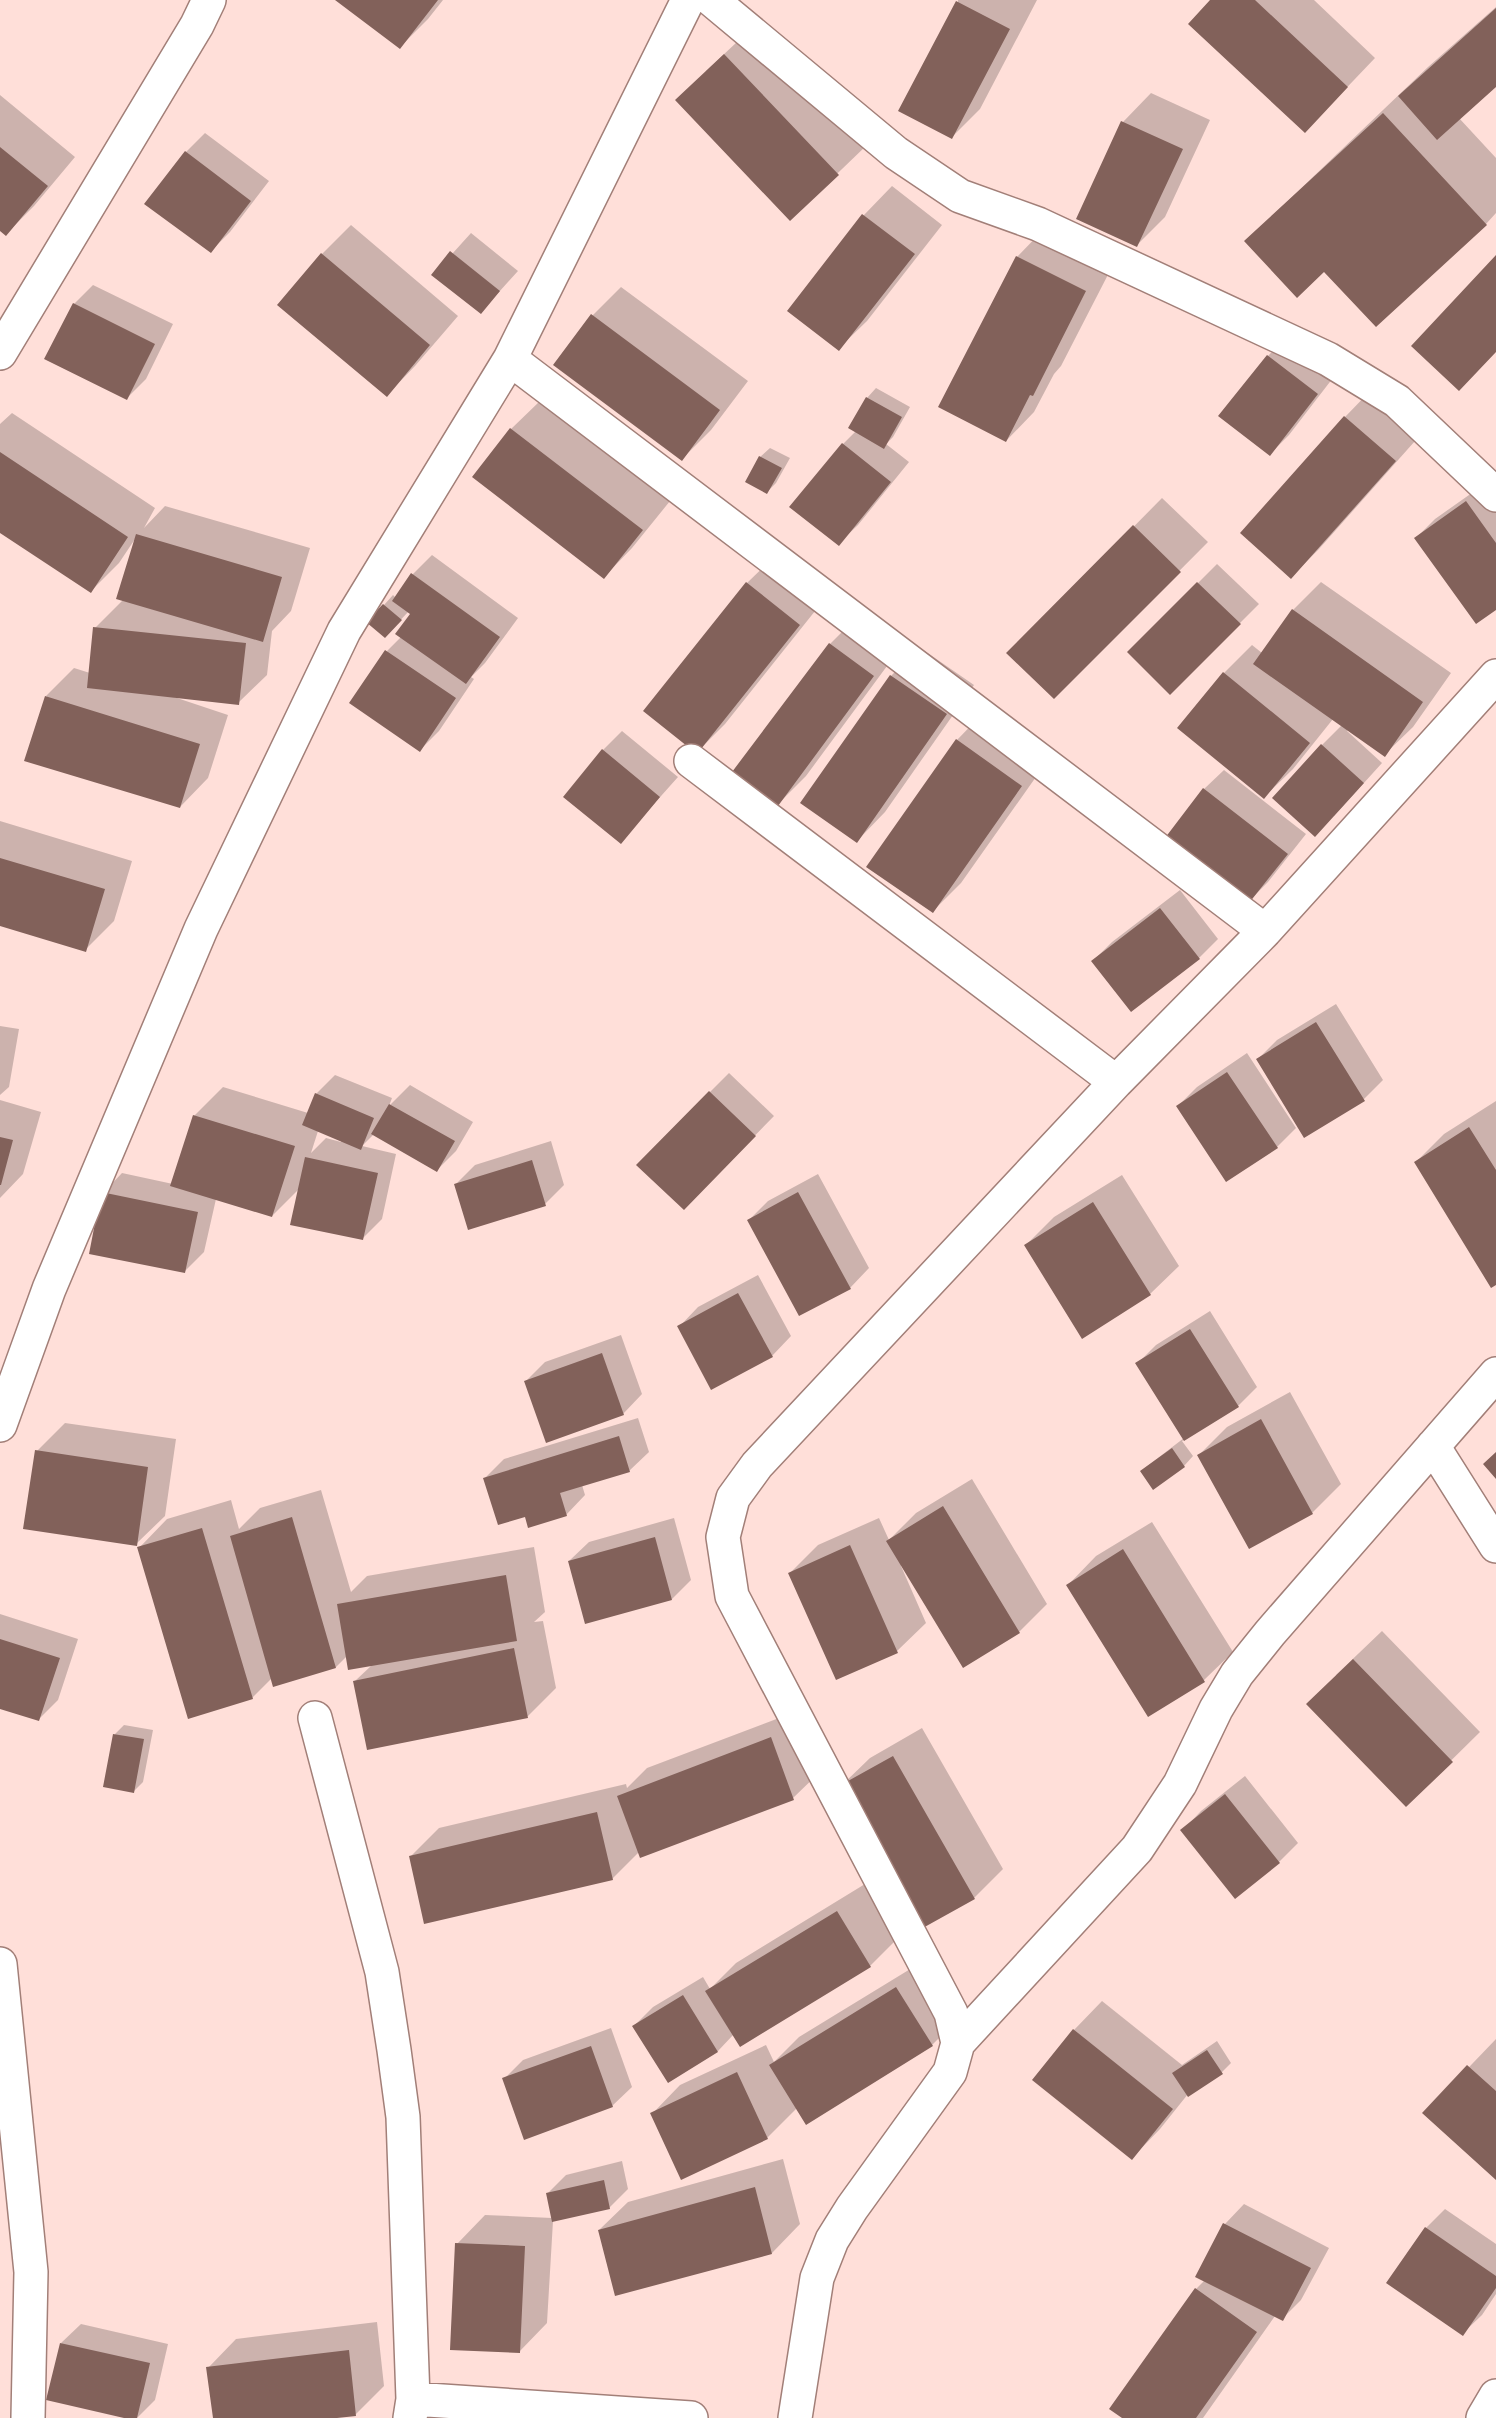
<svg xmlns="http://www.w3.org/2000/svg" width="1496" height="2418" font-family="'Exo 2',sans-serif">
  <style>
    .shadow { fill: #0003; fill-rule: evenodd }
    .building { fill: #82615a }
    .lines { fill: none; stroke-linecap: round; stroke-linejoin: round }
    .minor-casing { stroke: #a27f78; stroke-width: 36 }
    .minor { stroke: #fff; stroke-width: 33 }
  </style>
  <rect width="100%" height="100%" fill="#ffdfd9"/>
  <path class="shadow" d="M 338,0 L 443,0 L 428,19 L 400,47 Z
    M 958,0 L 1037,0 L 980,109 L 952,137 Z
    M 1212,0 L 1314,0 L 1375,58 L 1333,102 Z
    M 1496,7 L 1496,85 L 1459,118 L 1496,158 L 1496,213 L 1486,224 L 1324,270 L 1246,241 L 1428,67 Z
    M 753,27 L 867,145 L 790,219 L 706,71 Z
    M 1151,93 L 1210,120 L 1165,217 L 1137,245 L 1123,122 Z
    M 0,95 L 75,157 L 34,206 L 6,234 L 0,229 Z
    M 205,133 L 269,181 L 230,232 L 211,251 L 186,152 Z
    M 892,186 L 942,225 L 867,321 L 838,349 L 789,311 L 864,215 Z
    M 351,225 L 458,316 L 415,366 L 387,395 L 279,305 L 322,254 Z
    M 1045,228 L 1114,263 L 1061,366 L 1054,374 L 1034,412 L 1006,441 L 1017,257 Z
    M 471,233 L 518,271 L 481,312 L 434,274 Z
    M 93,285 L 173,324 L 146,379 L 127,398 L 74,304 Z
    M 621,287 L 748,381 L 711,430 L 682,459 L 555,365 L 593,315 Z
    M 1287,336 L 1336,374 L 1289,435 L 1270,454 L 1220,416 L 1268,356 Z
    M 876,388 L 910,407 L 893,437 L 886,444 L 909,462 L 858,525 L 838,544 L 843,444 L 856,431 L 867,398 Z
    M 1373,388 L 1423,432 L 1319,549 L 1291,577 L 1242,533 L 1345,417 Z
    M 540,401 L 670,501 L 632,548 L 604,577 L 511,429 Z
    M 12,413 L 155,508 L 144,528 L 165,506 L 310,548 L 291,611 L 272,631 L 267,675 L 238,703 L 171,696 L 228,715 L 208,778 L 180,807 L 46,696 L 74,668 L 90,673 L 95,628 L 123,600 L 135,539 L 119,563 L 91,591 L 0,531 L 0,424 Z
    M 770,448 L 790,458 L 776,483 L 767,492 L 760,457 Z
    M 1486,483 L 1496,497 L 1496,608 L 1416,538 L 1435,519 Z
    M 1162,498 L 1208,542 L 1054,697 L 1009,653 Z
    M 432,555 L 518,618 L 485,663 L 471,677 L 474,679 L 439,731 L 420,750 L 387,651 L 401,637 L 412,613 L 409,611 L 394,627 L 384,605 L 393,595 L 396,598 L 413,574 Z
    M 776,555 L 827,596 L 725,724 L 697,752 L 747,583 Z
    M 1217,564 L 1259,604 L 1170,693 L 1129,652 Z
    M 1321,582 L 1451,673 L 1413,727 L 1384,755 L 1348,730 L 1347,731 L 1382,763 L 1334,816 L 1322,745 L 1342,725 L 1333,719 L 1293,769 L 1264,797 L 1224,673 L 1252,645 L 1262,653 L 1293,610 Z
    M 859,615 L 901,647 L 806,776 L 778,804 L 830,644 Z
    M 919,647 L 974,685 L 885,812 L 857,841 L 802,802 L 891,676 Z
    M 985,711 L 1050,757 L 961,883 L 933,911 L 957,740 Z
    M 622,731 L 678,777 L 620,842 L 565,796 L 603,750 Z
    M 1224,770 L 1306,834 L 1268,882 L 1249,901 L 1204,789 Z
    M 0,821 L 132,861 L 114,921 L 85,950 L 0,924 Z
    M 1180,890 L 1218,939 L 1199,958 L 1093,961 L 1112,942 Z
    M 1336,1004 L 1383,1080 L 1364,1099 L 1258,1059 L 1277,1040 Z
    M 0,1026 L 19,1029 L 9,1087 L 0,1095 Z
    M 1247,1053 L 1296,1128 L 1277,1147 L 1178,1106 L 1197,1087 Z
    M 729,1073 L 774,1116 L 703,1189 L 710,1092 Z
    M 335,1075 L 392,1098 L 389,1106 L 410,1085 L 473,1122 L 456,1151 L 437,1170 L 374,1134 L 362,1146 L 396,1154 L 382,1219 L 362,1239 L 300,1188 L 272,1216 L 216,1199 L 204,1252 L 185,1271 L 103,1193 L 122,1173 L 173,1184 L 194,1116 L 223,1087 L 308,1113 L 316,1094 ZM 318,1131 L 341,1140 L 341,1142 L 326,1138 L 311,1153 Z
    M 0,1100 L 41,1112 L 23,1174 L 0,1198 Z
    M 1496,1101 L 1496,1283 L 1416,1162 L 1444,1134 Z
    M 551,1141 L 564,1185 L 545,1204 L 456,1184 L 475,1165 Z
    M 818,1174 L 869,1268 L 850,1288 L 749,1220 L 768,1201 Z
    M 1122,1175 L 1179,1266 L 1150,1294 L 1026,1245 L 1054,1217 Z
    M 758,1275 L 791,1336 L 772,1356 L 679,1327 L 698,1307 Z
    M 1210,1311 L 1257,1387 L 1238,1406 L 1182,1441 L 1193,1456 L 1184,1466 L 1141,1471 L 1184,1438 L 1137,1364 L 1156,1345 Z
    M 621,1335 L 642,1394 L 623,1414 L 526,1381 L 545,1362 Z
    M 1290,1392 L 1341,1484 L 1312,1513 L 1199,1455 L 1227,1427 Z
    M 638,1418 L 649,1452 L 629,1471 L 582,1485 L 585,1495 L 566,1515 L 526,1515 L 485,1478 L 504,1459 Z
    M 65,1423 L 176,1439 L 165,1516 L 136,1544 L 37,1451 Z
    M 972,1479 L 1047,1604 L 1019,1632 L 902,1565 L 901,1566 L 926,1623 L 897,1651 L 790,1573 L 818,1545 L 879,1518 L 889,1540 L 916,1513 Z
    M 321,1490 L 351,1592 L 367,1576 L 534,1547 L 545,1612 L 534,1622 L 543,1621 L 556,1688 L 528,1716 L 369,1748 L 355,1681 L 372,1665 L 347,1656 L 336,1667 L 272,1678 L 252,1698 L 139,1548 L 167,1519 L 231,1500 L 239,1529 L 260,1508 Z
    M 674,1518 L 691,1580 L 672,1599 L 569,1561 L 589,1542 Z
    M 1152,1522 L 1233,1652 L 1204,1680 L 1148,1715 L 1068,1585 L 1096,1556 Z
    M 0,1614 L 78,1639 L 58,1700 L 39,1719 L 0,1707 Z
    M 1382,1631 L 1480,1732 L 1406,1805 L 1336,1675 Z
    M 800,1710 L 822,1770 L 793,1798 L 639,1852 L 612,1879 L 410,1857 L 439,1828 L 626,1784 L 627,1788 L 647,1768 Z
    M 124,1725 L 153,1730 L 143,1782 L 134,1791 L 115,1734 Z
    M 922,1728 L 1003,1869 L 974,1898 L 841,1786 L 870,1758 Z
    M 1245,1776 L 1298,1843 L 1279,1862 L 1182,1831 L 1201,1811 Z
    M 865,1884 L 899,1937 L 870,1966 L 734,2034 L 718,2051 L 668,2081 L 634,2026 L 653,2007 L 703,1977 L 710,1989 L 736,1963 Z
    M 925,1960 L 960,2017 L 932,2045 L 797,2108 L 767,2138 L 652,2114 L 680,2085 L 766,2045 L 774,2062 L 799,2037 Z
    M 1102,2001 L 1182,2065 L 1217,2041 L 1231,2063 L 1222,2072 L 1188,2094 L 1160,2129 L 1132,2158 L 1034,2079 L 1074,2030 Z
    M 611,2028 L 632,2087 L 612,2106 L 504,2079 L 523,2060 Z
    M 1496,2039 L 1496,2178 L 1425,2113 Z
    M 783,2159 L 800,2224 L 772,2253 L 599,2230 L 628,2202 Z
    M 622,2161 L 628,2189 L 609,2208 L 553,2221 L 547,2323 L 519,2352 L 457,2244 L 485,2215 L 552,2218 L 547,2194 L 566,2175 Z
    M 1244,2204 L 1329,2248 L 1301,2300 L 1282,2319 L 1275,2316 L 1203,2418 L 1125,2418 L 1111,2408 L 1196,2289 L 1205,2280 L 1197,2276 L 1225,2224 Z
    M 1445,2209 L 1496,2244 L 1496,2294 L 1482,2315 L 1462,2334 L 1388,2283 L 1426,2228 Z
    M 377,2322 L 384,2386 L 356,2414 L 325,2418 L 214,2418 L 208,2368 L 236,2339 Z
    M 81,2324 L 168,2344 L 155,2400 L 137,2418 L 131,2418 L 61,2343 Z"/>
  <path class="building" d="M 335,0 L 438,0 L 400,49 Z
    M 1210,0 L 1255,0 L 1348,87 L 1305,133 L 1188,24 Z
    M 956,1 L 1010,29 L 952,139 L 898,111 Z
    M 1496,8 L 1496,87 L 1437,140 L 1398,96 Z
    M 724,54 L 839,175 L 790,221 L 675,100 Z
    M 1383,113 L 1487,225 L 1376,327 L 1324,272 L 1297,298 L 1244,241 Z
    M 1121,121 L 1183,149 L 1137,247 L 1076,219 Z
    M 0,147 L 48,186 L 6,236 L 0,231 Z
    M 185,151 L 251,201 L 211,253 L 144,204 Z
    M 862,214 L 915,254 L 839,351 L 787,311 Z
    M 450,251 L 500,291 L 481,314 L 431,275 Z
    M 321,253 L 430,345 L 387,397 L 277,305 Z
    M 1496,255 L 1496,352 L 1459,391 L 1411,346 Z
    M 1016,256 L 1086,291 L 1033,396 L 1030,395 L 1006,442 L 938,407 Z
    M 73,303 L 155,344 L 127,400 L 44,359 Z
    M 591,314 L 720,410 L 682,461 L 553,365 Z
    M 1267,355 L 1318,394 L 1270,456 L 1218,416 Z
    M 866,397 L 902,417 L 884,449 L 848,428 Z
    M 1344,416 L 1396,461 L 1291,579 L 1240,533 Z
    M 510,428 L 643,530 L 604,579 L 472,477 Z
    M 842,443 L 891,482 L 839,546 L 789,507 Z
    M 0,452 L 128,537 L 91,593 L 0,533 Z
    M 759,456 L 782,468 L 767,494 L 745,482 Z
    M 1466,501 L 1496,543 L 1496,610 L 1476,624 L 1414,538 Z
    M 1133,525 L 1181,572 L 1054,699 L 1006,653 Z
    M 136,534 L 282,577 L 263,642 L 116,599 Z
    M 411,573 L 500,637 L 466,684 L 395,634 L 410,614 L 392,601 Z
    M 746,582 L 800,625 L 697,754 L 643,711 Z
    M 1197,582 L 1241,624 L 1170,695 L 1127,652 Z
    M 383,604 L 402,620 L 385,638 L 366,622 Z
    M 1292,609 L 1423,702 L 1385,757 L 1253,664 Z
    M 93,627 L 246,643 L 239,705 L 87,688 Z
    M 829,643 L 874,676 L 778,806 L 732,772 Z
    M 385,650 L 456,698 L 420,752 L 349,703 Z
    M 1223,672 L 1310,743 L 1264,799 L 1177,728 Z
    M 890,675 L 947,714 L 857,843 L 800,803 Z
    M 45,696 L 200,744 L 180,808 L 24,761 Z
    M 956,739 L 1022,786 L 933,913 L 866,867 Z
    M 1321,744 L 1364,783 L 1315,837 L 1272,798 Z
    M 602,749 L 660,797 L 621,844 L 563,797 Z
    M 1203,788 L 1288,854 L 1249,903 L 1165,838 Z
    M 0,858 L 105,889 L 86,952 L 0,926 Z
    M 1160,908 L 1200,959 L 1131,1012 L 1091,961 Z
    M 1316,1022 L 1365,1101 L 1304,1138 L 1256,1059 Z
    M 1227,1072 L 1278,1148 L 1226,1182 L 1176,1106 Z
    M 709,1091 L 756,1136 L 684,1210 L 636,1165 Z
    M 315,1093 L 374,1118 L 361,1150 L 302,1125 Z
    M 389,1104 L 455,1141 L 437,1172 L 371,1134 Z
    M 193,1115 L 295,1146 L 272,1217 L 170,1186 Z
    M 1469,1127 L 1496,1170 L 1496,1285 L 1491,1288 L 1414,1162 Z
    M 0,1137 L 13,1140 L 1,1185 L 0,1185 Z
    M 305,1157 L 378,1173 L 363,1240 L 290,1225 Z
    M 532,1160 L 546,1206 L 468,1230 L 454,1184 Z
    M 101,1192 L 198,1212 L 185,1273 L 89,1254 Z
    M 798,1192 L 851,1289 L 799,1316 L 747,1220 Z
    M 1093,1202 L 1151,1295 L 1082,1339 L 1024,1245 Z
    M 738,1293 L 773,1357 L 711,1390 L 677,1326 Z
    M 1190,1329 L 1239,1407 L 1184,1441 L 1135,1363 Z
    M 602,1353 L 624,1415 L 546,1443 L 524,1381 Z
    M 1261,1419 L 1313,1514 L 1249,1549 L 1197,1455 Z
    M 619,1436 L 630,1472 L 560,1493 L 567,1516 L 528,1528 L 525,1517 L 498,1525 L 483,1478 Z
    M 1172,1448 L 1185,1467 L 1153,1490 L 1140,1471 Z
    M 35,1450 L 148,1467 L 137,1546 L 23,1529 Z
    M 1496,1452 L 1496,1479 L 1483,1464 Z
    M 943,1506 L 1020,1633 L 963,1668 L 886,1541 Z
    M 292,1517 L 336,1668 L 273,1687 L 230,1536 Z
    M 202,1528 L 253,1699 L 188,1719 L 137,1547 Z
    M 655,1537 L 672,1600 L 585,1624 L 568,1561 Z
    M 850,1545 L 898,1653 L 836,1680 L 788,1573 Z
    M 1123,1549 L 1205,1682 L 1148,1717 L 1066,1585 Z
    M 506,1575 L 517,1641 L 348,1670 L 337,1604 Z
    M 0,1639 L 60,1658 L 39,1721 L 0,1709 Z
    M 514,1648 L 528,1718 L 367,1750 L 353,1681 Z
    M 1353,1659 L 1453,1762 L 1406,1807 L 1306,1704 Z
    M 113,1734 L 144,1739 L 134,1793 L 103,1787 Z
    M 771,1737 L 794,1800 L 640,1858 L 617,1796 Z
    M 893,1756 L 975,1899 L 921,1929 L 839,1786 Z
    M 1225,1794 L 1280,1863 L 1235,1899 L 1180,1830 Z
    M 597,1812 L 613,1880 L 424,1924 L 409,1856 Z
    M 837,1911 L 871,1967 L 740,2047 L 705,1991 Z
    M 896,1987 L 933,2046 L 806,2125 L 769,2065 Z
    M 683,1995 L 718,2052 L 668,2083 L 632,2026 Z
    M 1073,2029 L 1173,2109 L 1132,2160 L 1032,2080 Z
    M 591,2046 L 613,2107 L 524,2140 L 502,2078 Z
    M 1207,2050 L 1223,2074 L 1188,2097 L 1172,2073 Z
    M 1467,2065 L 1496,2091 L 1496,2180 L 1422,2113 Z
    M 737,2072 L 768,2139 L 681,2180 L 650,2113 Z
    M 604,2180 L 610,2209 L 552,2222 L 546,2193 Z
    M 755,2187 L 772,2254 L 615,2296 L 598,2230 Z
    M 1223,2223 L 1311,2268 L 1283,2321 L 1195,2277 Z
    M 1425,2227 L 1496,2276 L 1496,2288 L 1463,2336 L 1386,2283 Z
    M 455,2243 L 525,2246 L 520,2353 L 450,2350 Z
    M 1195,2288 L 1257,2332 L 1196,2418 L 1122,2418 L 1109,2409 Z
    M 60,2343 L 150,2363 L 137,2418 L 124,2418 L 46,2400 Z
    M 349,2350 L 356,2416 L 337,2418 L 213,2418 L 206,2367 Z"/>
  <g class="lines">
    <g class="minor-casing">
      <path id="minor" d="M 712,0 L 896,153 L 960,196 L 1038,224 L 1328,359 L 1397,401 L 1496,495
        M 0,353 L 197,25 L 209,0
        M 510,359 L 1265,931
        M 691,761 L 1116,1082
        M 0,1425 L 49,1289 L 201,929 L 344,631 L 510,359 L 688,0
        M 1433,1446 L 1496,1546
        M 315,1718 L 382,1972 L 394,2050 L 403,2117 L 413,2399 L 410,2418
        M 0,1964 L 31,2272 L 28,2418
        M 958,2043 L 951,2013 L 732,1596 L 723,1537 L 733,1498 L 757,1465 L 1116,1082 L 1265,931 L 1496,676
        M 413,2399 L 691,2418
        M 795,2418 L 817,2278 L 832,2240 L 852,2208 L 950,2072 L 958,2043 L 1137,1849 L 1180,1784 L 1216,1709 L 1237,1674 L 1270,1633 L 1496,1374
        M 1483,2418 L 1496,2396"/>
    </g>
    <use href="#minor" class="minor"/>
  </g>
</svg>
